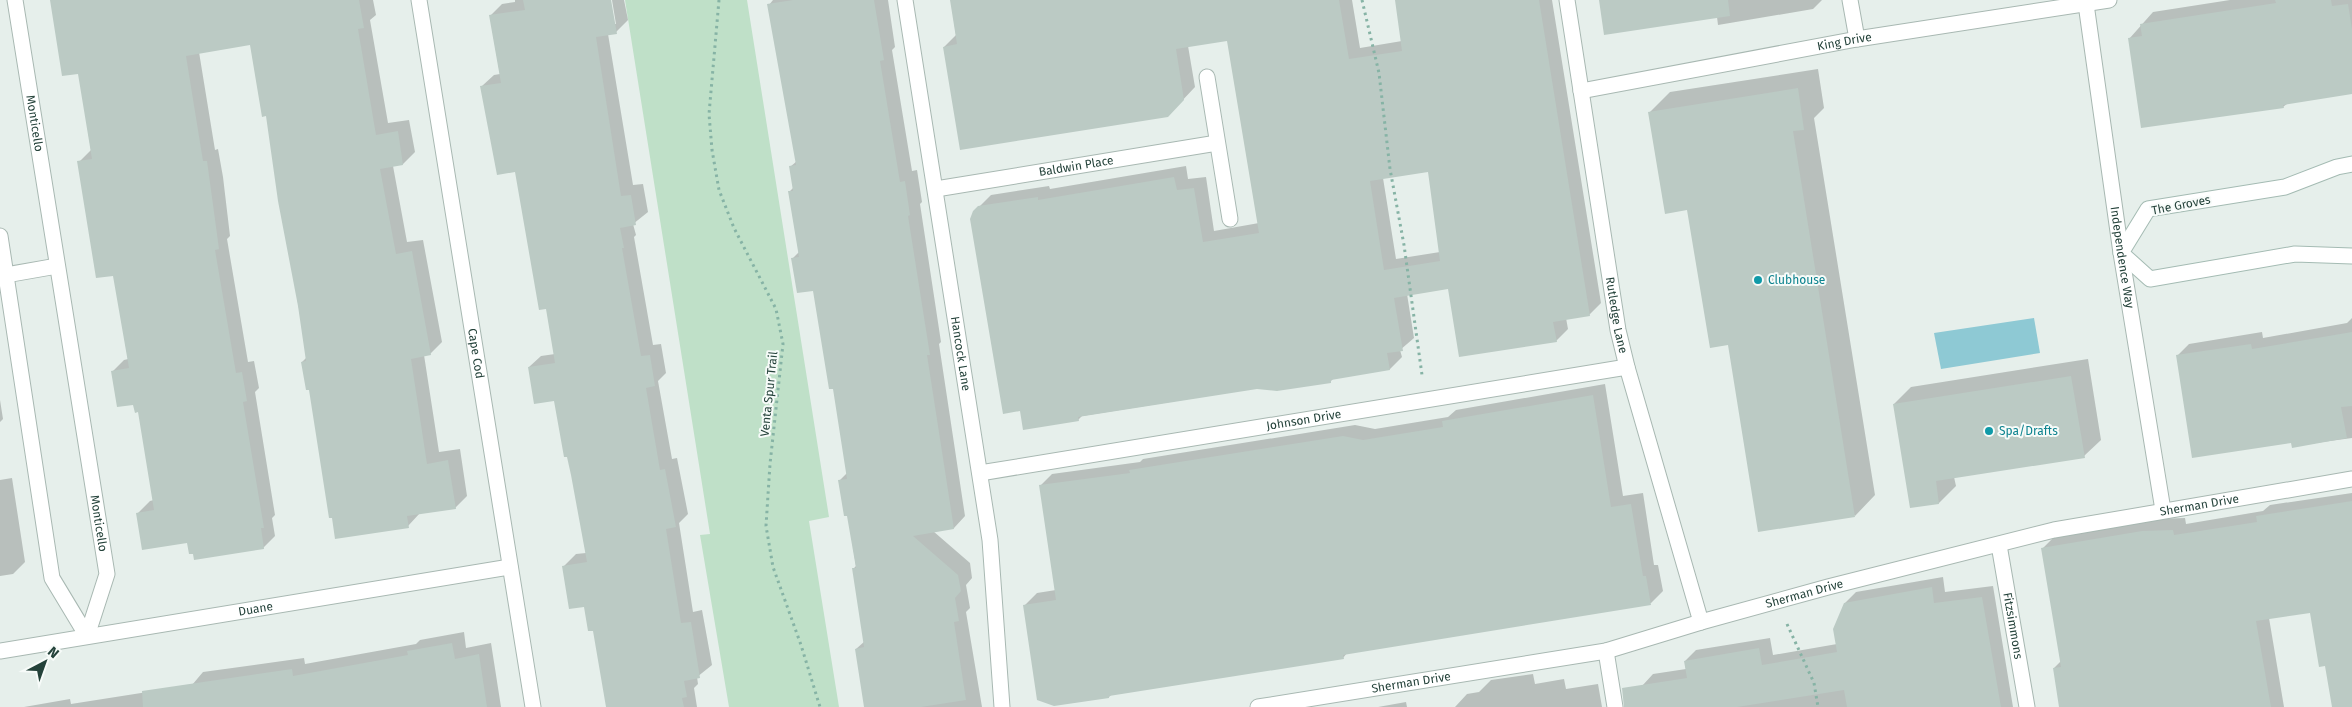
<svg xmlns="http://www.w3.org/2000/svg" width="2352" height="707" font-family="'Fira Sans',sans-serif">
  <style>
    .green { fill: #bfe0c8 }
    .water { fill: #8ec9d4 }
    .shadow { fill: #0003; fill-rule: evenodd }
    .building { fill: #bbcac4; fill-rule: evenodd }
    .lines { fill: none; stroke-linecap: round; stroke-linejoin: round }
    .lane-casing { stroke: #a8b8b2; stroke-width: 17 }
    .street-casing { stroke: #a8b8b2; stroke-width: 17 }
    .secondary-casing { stroke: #a4bbb3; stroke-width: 17 }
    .path { stroke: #86b3a5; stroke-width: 3; stroke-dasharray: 2.5 4; stroke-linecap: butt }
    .lane { stroke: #fff; stroke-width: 15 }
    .street { stroke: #fff; stroke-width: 15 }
    .secondary { stroke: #fff; stroke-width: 15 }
    .culture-dot { fill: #0f9aa8; stroke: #f7fbf9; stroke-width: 2 }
    .labels { text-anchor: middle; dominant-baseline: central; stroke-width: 4; stroke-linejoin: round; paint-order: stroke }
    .street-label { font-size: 12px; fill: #24423a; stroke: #f7fbf9 }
    .culture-label { font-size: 12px; fill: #0d838f; stroke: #f7fbf9; text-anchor: start }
  </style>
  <rect width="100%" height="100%" fill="#e6efeb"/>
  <path class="green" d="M 625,0 L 747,0 L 829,517 L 809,521 L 839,707 L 729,707 L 700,535 L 710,534 Z"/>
  <path class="water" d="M 2034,318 L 2040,353 L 1941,369 L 1934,333 Z"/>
  <path class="shadow" d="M 51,0 L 373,0 L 376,15 L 370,20 L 388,123 L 409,120 L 415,152 L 403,164 L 393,166 L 407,242 L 423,240 L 442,342 L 430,354 L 424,355 L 439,452 L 460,449 L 467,496 L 455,508 L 420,513 L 408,526 L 310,388 L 302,362 L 307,357 L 267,115 L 251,44 L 199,52 L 215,150 L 218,149 L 223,177 L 230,236 L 227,239 L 248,362 L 254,361 L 259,388 L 255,392 L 275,515 L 272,518 L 275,536 L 263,548 L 194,552 L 188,542 L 138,513 L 150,501 L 154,500 L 139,411 L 112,372 L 124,360 L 128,359 L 114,274 L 79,162 L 91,150 L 79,72 Z
    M 515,0 L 610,0 L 614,24 L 616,24 L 612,0 L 624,0 L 628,20 L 616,32 L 608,34 L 633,185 L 643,184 L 648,212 L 633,224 L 636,235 L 634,237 L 653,345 L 661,344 L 666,373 L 658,381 L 672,459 L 677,458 L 688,514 L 679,523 L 693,612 L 702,610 L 712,665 L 697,677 L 698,684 L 694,688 L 697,707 L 607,707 L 594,629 L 585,605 L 564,566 L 576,554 L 586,553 L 572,474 L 555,400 L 529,367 L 541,356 L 555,354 L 548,307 L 516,171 L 482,86 L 494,75 L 500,74 L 490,16 L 502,4 L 515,2 Z
    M 773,0 L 888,0 L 895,47 L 892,50 L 912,171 L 917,170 L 922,202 L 920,204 L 941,342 L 939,344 L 965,516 L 954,528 L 933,531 L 970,563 L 972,578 L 966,585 L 970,608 L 966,612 L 982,707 L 865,707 L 856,649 L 865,641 L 853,569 L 856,566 L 848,514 L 839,481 L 848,472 L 834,387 L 814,289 L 793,258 L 799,252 L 789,192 L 794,187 L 790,167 L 797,161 L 769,5 Z
    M 951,0 L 1352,0 L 1360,48 L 1402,41 L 1396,0 L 1552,0 L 1601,303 L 1589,315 L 1566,318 L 1568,329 L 1556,341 L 1449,288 L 1407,294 L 1414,338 L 1400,350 L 1402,357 L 1390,369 L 1334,378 L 1330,382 L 1257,388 L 1082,416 L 1078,420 L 974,212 L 991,195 L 1049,186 L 1050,189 L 1186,166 L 1188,179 L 1206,177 L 1214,231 L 1259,223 L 1228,39 L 1188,46 L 1195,87 L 1179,104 L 944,47 L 956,35 ZM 1429,170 L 1440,252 L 1396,259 L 1383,178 Z
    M 1601,0 L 1822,0 L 1813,9 L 1718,25 L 1717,17 Z
    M 2230,0 L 2352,0 L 2352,93 L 2288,103 L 2283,107 L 2129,39 L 2153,12 Z
    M 1818,69 L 1824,108 L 1814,118 L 1875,495 L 1855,516 L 1729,344 L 1688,209 L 1650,112 L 1670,92 Z
    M 2352,318 L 2352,438 L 2293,446 L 2292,442 L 2177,356 L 2189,344 L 2262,332 L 2263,338 L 2347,323 Z
    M 2088,359 L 2101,440 L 2084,456 L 1954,477 L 1956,486 L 1939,503 L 1911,507 L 1894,404 L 1911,387 Z
    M 1605,384 L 1623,496 L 1643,493 L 1654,565 L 1658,565 L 1663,591 L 1651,603 L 1347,653 L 1343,658 L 1112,694 L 1109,697 L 1025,605 L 1037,593 L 1056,590 L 1040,486 L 1052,474 L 1140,462 L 1143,459 L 1355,425 L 1375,429 L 1448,417 L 1456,410 Z
    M 0,400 L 3,419 L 0,422 Z
    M 12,478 L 25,562 L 13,574 L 0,576 L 0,480 Z
    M 2352,493 L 2352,707 L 2333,707 L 2326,665 L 2311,611 L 2269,618 L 2284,707 L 2060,707 L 2054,668 L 2061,661 L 2042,549 L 2054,537 L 2155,519 L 2185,518 L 2186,524 L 2263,511 L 2270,505 Z
    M 1943,577 L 1945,592 L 1993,586 L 2013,707 L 1645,707 L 1642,686 L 1653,674 L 1686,669 L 1685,661 L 1696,650 L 1770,638 L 1773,655 L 1837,644 L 1845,603 L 1856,592 Z
    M 464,632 L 466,648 L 491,643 L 501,707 L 24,707 L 70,699 L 71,704 L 192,685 L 203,672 L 304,658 L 305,664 L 416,644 L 420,640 Z
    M 1533,674 L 1535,684 L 1564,679 L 1566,689 L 1598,684 L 1602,707 L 1455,707 L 1467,694 L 1479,692 L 1491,680 Z
    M 1406,702 L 1407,707 L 1378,707 Z"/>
  <path class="building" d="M 50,0 L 359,0 L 364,28 L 358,29 L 376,135 L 398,131 L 403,165 L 380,169 L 396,254 L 412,251 L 431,355 L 411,359 L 427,464 L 448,460 L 456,509 L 407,516 L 409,528 L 335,539 L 332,518 L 329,518 L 309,390 L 306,390 L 301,362 L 306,361 L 298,306 L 278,201 L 266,116 L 262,117 L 250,45 L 186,56 L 203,161 L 207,161 L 211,190 L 219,249 L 215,250 L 236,373 L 242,372 L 247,401 L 243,402 L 264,528 L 261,528 L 264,549 L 194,560 L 193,554 L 189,554 L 187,543 L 142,550 L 136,513 L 154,510 L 138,412 L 135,413 L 133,405 L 117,407 L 111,371 L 129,368 L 113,276 L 96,278 L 77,161 L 92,159 L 78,74 L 62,76 Z
    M 523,0 L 611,0 L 617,34 L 596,37 L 621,196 L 631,195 L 636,225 L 620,228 L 624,248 L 622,248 L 641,356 L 650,355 L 655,386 L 646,388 L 660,470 L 665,469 L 676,527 L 666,529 L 681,623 L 691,622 L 700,678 L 684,681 L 687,697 L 682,698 L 684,707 L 606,707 L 593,631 L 588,631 L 584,607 L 569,609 L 562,566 L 587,562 L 571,475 L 567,457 L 564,457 L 554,401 L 534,404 L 528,367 L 555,363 L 546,309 L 539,310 L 515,172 L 497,175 L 480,86 L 501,83 L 489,15 L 525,10 Z
    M 793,0 L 874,0 L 884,60 L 880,61 L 900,182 L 905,181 L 910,215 L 908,216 L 930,355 L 927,355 L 954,529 L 913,536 L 958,575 L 961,591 L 955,598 L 959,621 L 954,622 L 966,700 L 921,707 L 864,707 L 855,649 L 864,647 L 852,568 L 856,568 L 847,516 L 844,516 L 838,480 L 847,479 L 833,389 L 829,389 L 813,291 L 797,293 L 791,258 L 799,257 L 788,191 L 793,191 L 789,166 L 796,165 L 767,4 Z
    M 950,0 L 1339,0 L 1349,59 L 1402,51 L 1395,0 L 1539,0 L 1590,316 L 1553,322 L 1557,342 L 1459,357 L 1448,289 L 1394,298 L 1403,351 L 1387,353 L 1390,370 L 1331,380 L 1331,383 L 1277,391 L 1257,389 L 1078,417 L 1079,421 L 1023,430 L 1020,411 L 1003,414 L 970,219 L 973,211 L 978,206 L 1038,197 L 1038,200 L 1174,177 L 1177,190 L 1194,188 L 1203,242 L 1259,233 L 1227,41 L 1176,49 L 1184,100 L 1168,117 L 960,150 L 943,47 L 957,44 ZM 1428,172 L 1440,261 L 1384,270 L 1370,181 Z
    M 1599,0 L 1728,0 L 1730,16 L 1604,35 Z
    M 2275,0 L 2331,0 L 2332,6 L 2348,4 L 2352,29 L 2352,94 L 2283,105 L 2284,108 L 2141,128 L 2128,38 L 2142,36 L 2140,24 L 2276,3 Z
    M 1798,88 L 1804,130 L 1793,131 L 1855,517 L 1758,532 L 1728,345 L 1710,348 L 1687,210 L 1665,214 L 1648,112 Z
    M 2352,332 L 2352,406 L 2341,407 L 2347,438 L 2292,448 L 2291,443 L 2192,458 L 2176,355 L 2251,344 L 2252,349 Z
    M 2071,376 L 2085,458 L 1936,481 L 1939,504 L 1910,508 L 1893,404 Z
    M 1593,395 L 1611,507 L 1631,504 L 1643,576 L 1646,576 L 1651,605 L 1343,655 L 1344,659 L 1109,696 L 1109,698 L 1054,706 L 1037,700 L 1023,605 L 1056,600 L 1039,485 L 1130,473 L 1129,470 L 1343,436 L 1363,440 L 1443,427 L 1442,421 Z
    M 2352,501 L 2352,707 L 2332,707 L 2325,666 L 2319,667 L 2310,613 L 2256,621 L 2271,707 L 2059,707 L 2053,668 L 2061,667 L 2041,548 L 2142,531 L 2173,530 L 2174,535 L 2257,522 L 2256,516 Z
    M 1932,587 L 1934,603 L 1982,597 L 2001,707 L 1847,707 L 1844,690 L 1737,707 L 1624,707 L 1622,688 L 1687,678 L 1684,661 L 1759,648 L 1762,665 L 1837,652 L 1833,629 L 1844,603 Z
    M 452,643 L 455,659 L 479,654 L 487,707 L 143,707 L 142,691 L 292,669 L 293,676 L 408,655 L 407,651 Z"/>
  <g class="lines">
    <g class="lane-casing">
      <path id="lane" d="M 1207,77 L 1230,219"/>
    </g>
    <g class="street-casing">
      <g id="street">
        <path id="s1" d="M 15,0 L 107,574 L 87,636"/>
        <path id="s2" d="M 419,0 L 533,707"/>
        <path id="s3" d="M 905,0 L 990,540 L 1002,707"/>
        <path id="s4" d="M 1567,0 L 1618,330 L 1627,367 L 1701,622"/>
        <path d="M 1850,0 L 1857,39"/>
        <path id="s5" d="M 2086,4 L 2121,253 L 2163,510"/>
        <path id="s6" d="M 1581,91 L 1857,39 L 2109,0"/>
        <path id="s7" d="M 936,189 L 1217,143"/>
        <path d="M 0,236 L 52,578 L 87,636"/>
        <path d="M 0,276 L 57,266"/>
        <path id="s8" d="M 980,473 L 1627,367"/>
        <path id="s9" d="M 1999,545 L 2027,707"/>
        <path id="s10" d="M 0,651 L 510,567"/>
        <path d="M 1606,651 L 1615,707"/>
        <path id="s11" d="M 1258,707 L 1606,651 L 1701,622 L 1828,587 L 2054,530 L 2352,479"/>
      </g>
    </g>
    <g class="secondary-casing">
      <path id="secondary" d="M 2352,164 L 2337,167 L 2285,187 L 2148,209 L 2121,253 L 2150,279 L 2295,254 L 2352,256"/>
    </g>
    <path class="path" d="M 719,0 L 709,114 L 712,150 L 719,190 L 734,228 L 776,309 L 783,344 L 770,464 L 766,526 L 773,567 L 801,645 L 820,707
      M 1362,0 L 1379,73 L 1390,169 L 1404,245 L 1422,375
      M 1787,624 L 1814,683 L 1818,707"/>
    <use href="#lane" class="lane"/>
    <use href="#street" class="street"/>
    <use href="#secondary" class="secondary"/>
  </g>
  <g class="culture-dot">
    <circle cx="1758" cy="280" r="5"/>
    <circle cx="1989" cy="431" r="5"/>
  </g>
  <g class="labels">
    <g class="street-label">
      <text stroke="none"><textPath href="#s6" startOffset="268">King Drive</textPath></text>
      <text stroke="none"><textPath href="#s1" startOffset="125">Monticello</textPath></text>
      <text stroke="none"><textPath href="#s7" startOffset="142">Baldwin Place</textPath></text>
      <text transform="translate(2181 205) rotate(-11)">The Groves</text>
      <text stroke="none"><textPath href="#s5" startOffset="256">Independence Way</textPath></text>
      <text stroke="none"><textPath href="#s4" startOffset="319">Rutledge Lane</textPath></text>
      <text stroke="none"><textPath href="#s3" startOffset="358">Hancock Lane</textPath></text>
      <text stroke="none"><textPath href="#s2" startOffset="358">Cape Cod</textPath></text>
      <text transform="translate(769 394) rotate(-84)">Venta Spur Trail</text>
      <text stroke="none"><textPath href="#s8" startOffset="328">Johnson Drive</textPath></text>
      <text stroke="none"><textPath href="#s11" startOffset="964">Sherman Drive</textPath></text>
      <text stroke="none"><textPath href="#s1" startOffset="530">Monticello</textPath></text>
      <text stroke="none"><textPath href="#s11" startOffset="559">Sherman Drive</textPath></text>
      <text stroke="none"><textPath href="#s10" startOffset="259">Duane</textPath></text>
      <text stroke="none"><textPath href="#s9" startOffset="82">Fitzsimmons</textPath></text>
      <text stroke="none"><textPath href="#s11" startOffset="155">Sherman Drive</textPath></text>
    </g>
    <g class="culture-label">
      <text x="1768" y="280">Clubhouse</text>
      <text x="1999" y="431">Spa/Drafts</text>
    </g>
  </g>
  <g transform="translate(45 662) rotate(41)" stroke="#f7fbf9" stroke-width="4" paint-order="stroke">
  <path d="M0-4L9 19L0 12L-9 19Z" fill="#24423a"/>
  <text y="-8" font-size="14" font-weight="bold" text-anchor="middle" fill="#24423a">N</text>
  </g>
</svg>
